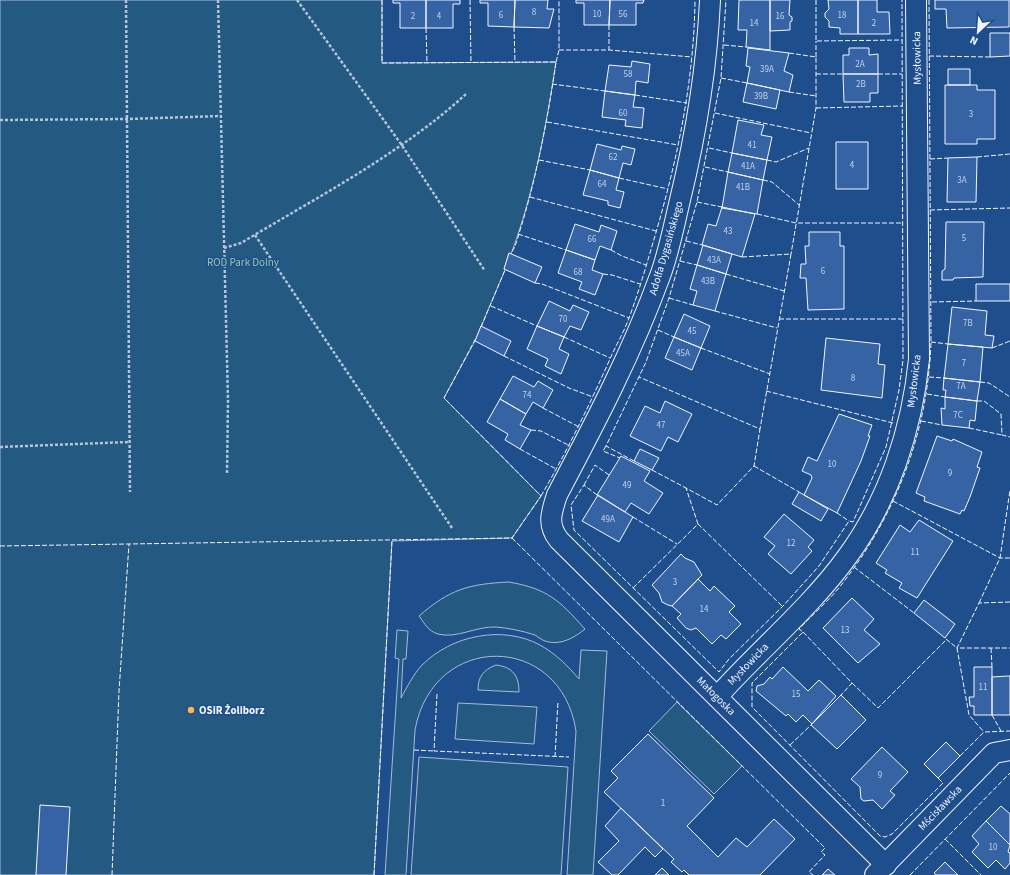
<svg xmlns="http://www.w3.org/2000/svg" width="1010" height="875" font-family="'Source Sans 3',sans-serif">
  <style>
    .green { fill: #245a82; stroke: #a8bbd7 }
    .building { fill: #3563a3; stroke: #f2f6ff }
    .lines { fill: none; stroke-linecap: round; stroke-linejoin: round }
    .street-casing { stroke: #f2f6ff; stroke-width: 22 }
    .path { stroke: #b3c4dc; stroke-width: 2.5; stroke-dasharray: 3 2; stroke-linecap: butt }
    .street { stroke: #1f4e8c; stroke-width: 20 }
    .fence { stroke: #f2f6ff; stroke-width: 1; stroke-dasharray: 5 2; stroke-linecap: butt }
    .poi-dot { fill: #ffb74d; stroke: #1f4e8c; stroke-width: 1.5 }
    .labels { text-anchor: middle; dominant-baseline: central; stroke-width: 3; stroke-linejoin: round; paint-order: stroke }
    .number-label { font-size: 9px; fill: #c3d1e8 }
    .street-label { font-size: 11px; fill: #f2f6ff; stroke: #1f4e8c }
    .park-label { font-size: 11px; fill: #97c8a6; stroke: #1f4e8c }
    .poi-label { font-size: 11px; font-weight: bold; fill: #f2f6ff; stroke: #1f4e8c; text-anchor: start }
  </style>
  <rect width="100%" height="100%" fill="#1f4e8c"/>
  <path class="green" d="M 0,0 L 382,0 L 382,63 L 556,62 C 546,128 534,192 511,254 L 509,253 L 504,269 L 505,270 L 475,341 L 444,398 L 541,496 L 512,538 L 392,541 L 374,875 L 0,875 Z
    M 509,582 C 548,589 559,600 585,629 C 574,638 560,646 545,641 C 542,640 538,637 535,635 C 523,631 508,628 496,627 C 476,626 457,639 438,634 C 428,631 425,624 419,616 C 450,589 469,584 509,582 Z
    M 397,630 L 408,631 L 406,659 L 403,659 L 401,698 C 407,687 413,675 422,665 C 452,635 503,625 540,645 C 556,654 568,666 579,679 L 581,650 L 607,651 L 593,875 L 567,875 L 576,731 C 561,632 433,631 415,730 L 406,875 L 385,875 L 399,659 L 395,658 Z
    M 496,665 C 513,667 519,676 519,692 L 478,690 C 478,677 483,670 496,665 Z
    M 677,702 L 742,766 L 714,794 L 649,731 Z
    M 458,703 L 537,707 L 534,744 L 455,739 Z
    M 419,757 L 568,767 L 561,875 L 411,875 Z"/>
  <path class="building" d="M 393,0 L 426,0 L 426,28 L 400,28 L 400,3 L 393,3 Z
    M 426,0 L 460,0 L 460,4 L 453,4 L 453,28 L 426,28 Z
    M 480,0 L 515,0 L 514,27 L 488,26 L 488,3 L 480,3 Z
    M 515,0 L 548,0 L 547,9 L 554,9 L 549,28 L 514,27 Z
    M 576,0 L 610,0 L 609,25 L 584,25 L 584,3 L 576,3 Z
    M 610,0 L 644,0 L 643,3 L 636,3 L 636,25 L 609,25 Z
    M 739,0 L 770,0 L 770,50 L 746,47 L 747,30 L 738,30 Z
    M 770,0 L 790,0 L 789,15 L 792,17 L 792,21 L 790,22 L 790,30 L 770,31 Z
    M 828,0 L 858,0 L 858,34 L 840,34 L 840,28 L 829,27 L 829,21 L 825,17 L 825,13 L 829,9 Z
    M 858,0 L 877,0 L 877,12 L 889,12 L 890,34 L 858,34 Z
    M 935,0 L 1009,0 L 1009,27 L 947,28 L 946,9 L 935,9 Z
    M 990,33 L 1010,33 L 1010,56 L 990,57 Z
    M 748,48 L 789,53 L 784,71 L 793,75 L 789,92 L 747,83 L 750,67 L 746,66 Z
    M 849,48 L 869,48 L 869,55 L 878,54 L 878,74 L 843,74 L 843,55 L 849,55 Z
    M 632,61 L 650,64 L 648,83 L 636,81 L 635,95 L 605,91 L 609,65 L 631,67 Z
    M 948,69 L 970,69 L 970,85 L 948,85 Z
    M 843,74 L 878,74 L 878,93 L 870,93 L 870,102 L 844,102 Z
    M 747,83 L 780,90 L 776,109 L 743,102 Z
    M 945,85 L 977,85 L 977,90 L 995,90 L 995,139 L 977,139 L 977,144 L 945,144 Z
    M 605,91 L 635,95 L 633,107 L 644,108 L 642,128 L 625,126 L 626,120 L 602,117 Z
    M 738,120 L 764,125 L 761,135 L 772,137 L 767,160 L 732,153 Z
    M 836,142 L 868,142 L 868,189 L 836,189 Z
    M 597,144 L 621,150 L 622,146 L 635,149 L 631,165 L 623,163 L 619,178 L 590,170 Z
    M 732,153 L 767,160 L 763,180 L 728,172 Z
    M 977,157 L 976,202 L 947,202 L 948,158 Z
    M 590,170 L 619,178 L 616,190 L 624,192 L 620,208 L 608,205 L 608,201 L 583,195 Z
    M 728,172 L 763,180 L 757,214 L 722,208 Z
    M 722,207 L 755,214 L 742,257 L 702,245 L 708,224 L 716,226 Z
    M 946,222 L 984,222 L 983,277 L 954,278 L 953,280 L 942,280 L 942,271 L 945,269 Z
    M 575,224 L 599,232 L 601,225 L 617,231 L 611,250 L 600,246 L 595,260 L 566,250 Z
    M 809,232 L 840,232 L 840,246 L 844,246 L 844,309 L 808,310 L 806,278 L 800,278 L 801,264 L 806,264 L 805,246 L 809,246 Z
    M 703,245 L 732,254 L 726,274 L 697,265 Z
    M 566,250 L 595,260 L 592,270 L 603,274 L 595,295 L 579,289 L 582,282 L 558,273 Z
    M 509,253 L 542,267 L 535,283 L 504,269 Z
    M 697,265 L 726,274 L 715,311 L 693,305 L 697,291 L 690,289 Z
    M 976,284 L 1010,284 L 1010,301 L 976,301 Z
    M 549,301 L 570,311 L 573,305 L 589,312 L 581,330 L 570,326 L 564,337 L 537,326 Z
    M 952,307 L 987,311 L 985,335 L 994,336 L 992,348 L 948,344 Z
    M 684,314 L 710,326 L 701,348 L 674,337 Z
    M 481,326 L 511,341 L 504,356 L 475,341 Z
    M 537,326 L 564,337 L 559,349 L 569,354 L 561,374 L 545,366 L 548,359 L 527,349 Z
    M 674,337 L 701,348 L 692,370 L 665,358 Z
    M 826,338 L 880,344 L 878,364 L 885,365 L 882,398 L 821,390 Z
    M 948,344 L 983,347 L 980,382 L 944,378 Z
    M 513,376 L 534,387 L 538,381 L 553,390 L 543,408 L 533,402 L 526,414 L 500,399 Z
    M 944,378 L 980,382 L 977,401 L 945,397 L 946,390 L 943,390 Z
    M 945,397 L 977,401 L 975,421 L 970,420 L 969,428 L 942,425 L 941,408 L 945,409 Z
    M 500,399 L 526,414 L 520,425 L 531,430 L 520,449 L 505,440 L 508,434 L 487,422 Z
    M 665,401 L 692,414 L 678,442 L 668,437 L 661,451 L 630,436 L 645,406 L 660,413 Z
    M 839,414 L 872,425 L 868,436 L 870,436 L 861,461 L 837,513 L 804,495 L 812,478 L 811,475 L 802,471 L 808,457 L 817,461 Z
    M 937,436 L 952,441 L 953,439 L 982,452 L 977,467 L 980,468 L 970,497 L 964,511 L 962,510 L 960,514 L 924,501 L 925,497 L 916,493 Z
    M 640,449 L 659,458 L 652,470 L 634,461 Z
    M 621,456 L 650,471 L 644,481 L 663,493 L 649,514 L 631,503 L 625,512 L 597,495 Z
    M 799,492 L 828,509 L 821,521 L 792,504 Z
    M 598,495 L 633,517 L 619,542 L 582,521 Z
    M 784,514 L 814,540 L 808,547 L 812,551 L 791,574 L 768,554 L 775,546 L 764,537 Z
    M 919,520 L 953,541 L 917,598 L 899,588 L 902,583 L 885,573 L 887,570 L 876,563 L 900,525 L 910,532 Z
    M 681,554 L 685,558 L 694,562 L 702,575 L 672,606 L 668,605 L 662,602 L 659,593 L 652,585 Z
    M 698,579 L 710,591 L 714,586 L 735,606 L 729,612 L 741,624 L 726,639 L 721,635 L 712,644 L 696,628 L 691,630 L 686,628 L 677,618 L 681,614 L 672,606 Z
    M 852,598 L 874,619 L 864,630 L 880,644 L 858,663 L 823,628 Z
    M 924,600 L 955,624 L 945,638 L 914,613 Z
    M 783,667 L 808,691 L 819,680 L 836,696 L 812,724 L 803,715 L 796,722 L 788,714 L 786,716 L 756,691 L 757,686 L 764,684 L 770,677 L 772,679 Z
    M 974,667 L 992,667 L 992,715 L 974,715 L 974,706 L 970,706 L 969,697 L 974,697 Z
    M 1008,676 L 1010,676 L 1010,715 L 992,715 L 992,677 Z
    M 841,695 L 866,720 L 837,749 L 811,725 Z
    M 648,734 L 714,798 L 687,826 L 718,857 L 736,838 L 747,847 L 774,819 L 795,839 L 760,875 L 689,875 L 684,870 L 682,872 L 671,862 L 674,859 L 604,792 L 618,778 L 611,771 Z
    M 946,742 L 960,756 L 938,778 L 924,764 Z
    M 882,747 L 908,772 L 890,791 L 895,795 L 882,809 L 873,800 L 864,801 L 861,799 L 860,787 L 851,779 Z
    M 40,805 L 70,807 L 66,875 L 36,875 Z
    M 1001,806 L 1010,814 L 1010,845 L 986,821 Z
    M 621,808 L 663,849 L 655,857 L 645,847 L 618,875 L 612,875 L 598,862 L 619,841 L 605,826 Z
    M 986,821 L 1010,845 L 1008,852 L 1010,853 L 1010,863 L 1005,869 L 996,860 L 988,868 L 972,852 L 979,844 L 972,836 Z
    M 945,862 L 958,875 L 936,875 L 934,873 Z
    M 662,868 L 669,875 L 655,875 Z
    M 828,869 L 835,875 L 822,875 Z"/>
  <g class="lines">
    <g class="street-casing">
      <path id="street" d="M 710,0 C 707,68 696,134 680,200 C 674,225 669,252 660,276 C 632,353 595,423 557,495 C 551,513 547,525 559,540 L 886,865
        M 717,697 C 759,650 810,608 847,557 C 889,500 912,429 919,359 L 916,0
        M 875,875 L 994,753 L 1010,750"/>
    </g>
    <path class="path" d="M 126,0 L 130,492
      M 218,0 L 228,400 L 227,473
      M 297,0 L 401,144 L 485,271
      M 0,120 L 127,119 L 221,116
      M 255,235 L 452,528
      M 224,248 L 241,243 C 316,198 402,153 466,94
      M 0,447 L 129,442"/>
    <use href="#street" class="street"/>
    <path class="fence" d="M 382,0 L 382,63 L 556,62 C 548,117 538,170 522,224 C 519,232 516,249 510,254
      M 470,0 L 471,63
      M 816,0 L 816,41 L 902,40
      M 929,0 L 931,342 C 928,433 895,518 838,589 C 826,603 812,615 799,629 L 803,632 L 752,683 L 752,707 L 880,836 L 885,837 L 892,834 L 943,783 L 938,778
      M 609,25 L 609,50
      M 514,27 L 515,62
      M 426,28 L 427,63
      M 724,45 L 746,47
      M 559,50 L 609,50 L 692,57
      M 789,53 L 816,57 L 816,108 L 791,254
      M 929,56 L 990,57
      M 816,57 L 816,41
      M 556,62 L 559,50 L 559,0
      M 816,74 L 843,74
      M 878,74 L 902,74
      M 721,78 L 747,83
      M 552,84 L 605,91
      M 789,92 L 816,96
      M 635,95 L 687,103
      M 816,108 L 902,106
      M 715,113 L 811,133
      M 547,122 L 678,145
      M 709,148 L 732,153
      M 977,157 L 1010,154
      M 930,159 L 948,158
      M 539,160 L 590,170
      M 767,160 L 776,162 L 809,148
      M 705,167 L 728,172
      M 619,178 L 668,189
      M 763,180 L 772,182 L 799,205
      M 530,197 L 656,231
      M 697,202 L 722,207
      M 930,210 L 1010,208
      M 757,214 L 796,223 L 903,223
      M 518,234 L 566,250
      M 686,241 L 702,245
      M 611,250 L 622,256 L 646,265
      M 742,257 L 791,254 L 760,429
      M 680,261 L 697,265
      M 603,274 L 612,275 L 640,284
      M 726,274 L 784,291
      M 535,283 L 542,284 L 629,318
      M 669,298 L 693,305
      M 932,302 L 976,301
      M 491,306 L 537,326
      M 715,311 L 777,328
      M 779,319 L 903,319
      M 481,327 L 505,270 L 504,269
      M 658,330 L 674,337
      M 564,337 L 610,358
      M 931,342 L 948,344
      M 701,348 L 770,374
      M 992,348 L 1010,341
      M 504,356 L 569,388 L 593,397
      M 929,377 L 944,378
      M 980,382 L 989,383 L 1010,397
      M 766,391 L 893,423
      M 927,394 L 945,397
      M 977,401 L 984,401 L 1001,414 L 1002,435 L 1010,437
      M 543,408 L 579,427
      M 921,421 L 942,425
      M 969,428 L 1002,435
      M 531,430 L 541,431 L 570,446
      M 606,446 L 603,451 L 620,458
      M 520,449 L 556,469
      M 634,461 L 606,446 L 646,362 L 669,298 L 697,202 L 721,78 L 726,0
      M 754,466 L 799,492
      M 652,470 L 686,488
      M 584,485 L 595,465 L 609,475
      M 597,495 L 584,485 L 571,505 L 574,530 L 719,672 L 729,659 L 783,606 L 819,566 L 849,521 L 853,522 L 886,447 L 899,390 L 903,360 L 902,0
      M 541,496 C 567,451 589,406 610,359 C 616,345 624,332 629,318 C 638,294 645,270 652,246 C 676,166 694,84 695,0
      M 893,501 L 1000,558 L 1010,558
      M 837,513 L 849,521
      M 633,517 L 677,544
      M 698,524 L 782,606
      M 512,538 L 825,848 L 821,852 L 825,855 L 809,872 L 813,875
      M 0,546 L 512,538 L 541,496 L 444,398 L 476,338
      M 854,567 L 914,613
      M 633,588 L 698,524 L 686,488 L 717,505 L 754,466 L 760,429 L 639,377
      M 1010,602 L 979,603 L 957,648 L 1010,648
      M 979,603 L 1000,558 L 1010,490
      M 803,632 L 852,683 L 841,695
      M 946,639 L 957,648 L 969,715 L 984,732
      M 991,648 L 992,667
      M 852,683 L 878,708 L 946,640
      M 437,694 L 434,751 L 569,757
      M 992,715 L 1001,731
      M 790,745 L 812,724
      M 414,750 L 434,751
      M 960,756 L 984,732 L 1010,731
      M 555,757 L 558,701
      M 945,839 L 981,875
      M 112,875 L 119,691 L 129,544
      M 374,875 L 392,540
      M 910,875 L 1010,773"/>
  </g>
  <circle class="poi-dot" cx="191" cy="710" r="4"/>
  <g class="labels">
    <g class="number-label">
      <text x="534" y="12">8</text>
      <text x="597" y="14">10</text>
      <text x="623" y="14">56</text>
      <text x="501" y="15">6</text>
      <text x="842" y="15">18</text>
      <text x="413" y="16">2</text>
      <text x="439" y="16">4</text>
      <text x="780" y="16">16</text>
      <text x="754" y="23">14</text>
      <text x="874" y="23">2</text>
      <text x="860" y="64">2A</text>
      <text x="767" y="69">39A</text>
      <text x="628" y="74">58</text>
      <text x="861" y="84">2B</text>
      <text x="761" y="96">39B</text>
      <text x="623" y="113">60</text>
      <text x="971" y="114">3</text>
      <text x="752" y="145">41</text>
      <text x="613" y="157">62</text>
      <text x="852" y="165">4</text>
      <text x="748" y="166">41A</text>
      <text x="962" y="180">3A</text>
      <text x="602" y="184">64</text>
      <text x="743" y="187">41B</text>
      <text x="728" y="231">43</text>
      <text x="964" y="238">5</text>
      <text x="592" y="239">66</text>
      <text x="714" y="260">43A</text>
      <text x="823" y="271">6</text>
      <text x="578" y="272">68</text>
      <text x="708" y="281">43B</text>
      <text x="563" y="319">70</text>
      <text x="968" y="323">7B</text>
      <text x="692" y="331">45</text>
      <text x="683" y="353">45A</text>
      <text x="964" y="363">7</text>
      <text x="853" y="378">8</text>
      <text x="961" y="386">7A</text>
      <text x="527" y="395">74</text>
      <text x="958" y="415">7C</text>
      <text x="661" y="425">47</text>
      <text x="832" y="464">10</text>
      <text x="950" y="473">9</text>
      <text x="627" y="485">49</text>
      <text x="608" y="519">49A</text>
      <text x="791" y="543">12</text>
      <text x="915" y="552">11</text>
      <text x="675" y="582">3</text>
      <text x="704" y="609">14</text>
      <text x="845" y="630">13</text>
      <text x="983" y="687">11</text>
      <text x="796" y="694">15</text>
      <text x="880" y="775">9</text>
      <text x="663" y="803">1</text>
      <text x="993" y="847">10</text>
    </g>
    <g class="street-label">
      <text transform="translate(917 58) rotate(-91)">Mysłowicka</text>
      <text transform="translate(666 248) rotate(-74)">Adolfa Dygasińskiego</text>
      <text transform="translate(914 381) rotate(-83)">Mysłowicka</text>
      <text transform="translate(748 664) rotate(-46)">Mysłowicka</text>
      <text transform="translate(716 696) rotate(45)">Małogoska</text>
      <text transform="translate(940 808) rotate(-46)">Mścisławska</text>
    </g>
    <g class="park-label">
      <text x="243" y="262">ROD Park Dolny</text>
    </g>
    <g class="poi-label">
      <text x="199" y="710">OSiR Żoliborz</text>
    </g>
  </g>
  <g transform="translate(978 32) rotate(206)" stroke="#1f4e8c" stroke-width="3" paint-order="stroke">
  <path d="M0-3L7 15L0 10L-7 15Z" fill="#f2f6ff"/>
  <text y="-6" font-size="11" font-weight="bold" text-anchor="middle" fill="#f2f6ff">N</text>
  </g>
</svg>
